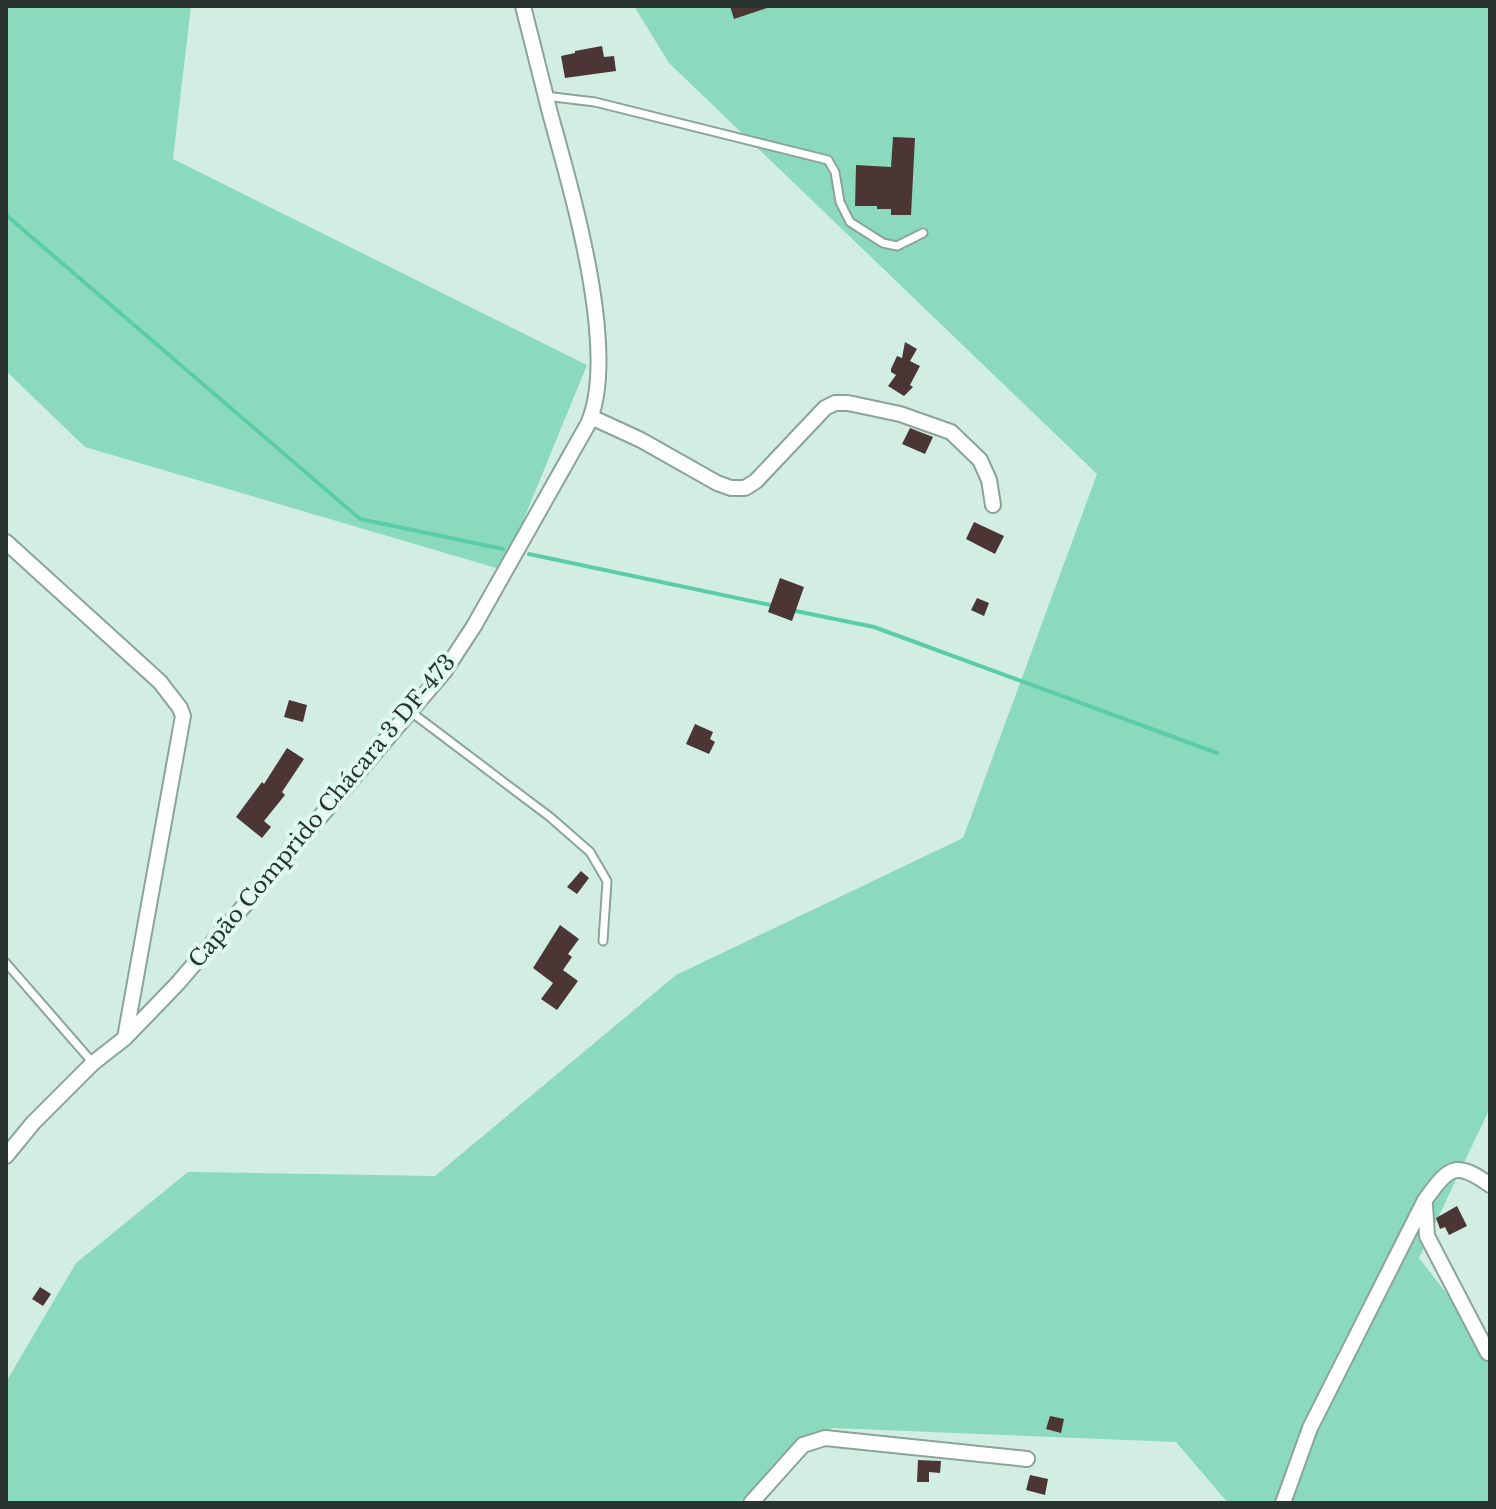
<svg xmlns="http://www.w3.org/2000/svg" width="1496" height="1509" font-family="'Libre Baskerville',serif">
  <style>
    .green { fill: #8bdabe }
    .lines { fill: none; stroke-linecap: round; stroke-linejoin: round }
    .stream { stroke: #5acda8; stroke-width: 4 }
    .building { fill: #4c3635 }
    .lane-casing { stroke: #8aa49a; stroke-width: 11 }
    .street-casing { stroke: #8aa49a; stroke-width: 18 }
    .lane { stroke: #fff; stroke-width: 7 }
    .street { stroke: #fff; stroke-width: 14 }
    .labels { text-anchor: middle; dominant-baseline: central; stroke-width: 8; stroke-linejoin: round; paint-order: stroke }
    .street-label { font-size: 22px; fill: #293430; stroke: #dffbf0 }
  </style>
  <rect width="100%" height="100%" fill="#d2eee3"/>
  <path class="green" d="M 6,6 L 191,6 L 173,159 L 587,365 L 503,570 L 85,447 L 6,371 Z
    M 634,6 L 1490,6 L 1490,1108 L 1419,1258 L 1490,1349 L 1490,1503 L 1228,1503 L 1176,1442 L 832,1428 L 738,1503 L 6,1503 L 6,1382 L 76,1263 L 188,1172 L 435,1176 L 676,975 L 963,838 L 1097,474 L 669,63 Z"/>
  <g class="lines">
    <path class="stream" d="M 6,215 L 360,519 L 503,549
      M 529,554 L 775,606
      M 791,610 L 874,627 L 1217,753"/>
  </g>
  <path class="building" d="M 730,6 L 766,6 L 767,8 L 734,19 Z
    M 602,46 L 604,57 L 614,56 L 616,71 L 565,78 L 561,56 L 575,53 L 575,51 Z
    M 893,137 L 915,138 L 911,215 L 891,215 L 891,209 L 877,209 L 877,206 L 855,206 L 856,165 L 891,167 Z
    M 905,342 L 917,349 L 910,361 L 920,366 L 910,385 L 913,387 L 904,396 L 888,386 L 896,375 L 891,372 L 891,369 L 897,356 L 902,358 Z
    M 910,428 L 933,437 L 925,454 L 902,444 Z
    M 974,522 L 1004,536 L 995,554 L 966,539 Z
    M 780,578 L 804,587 L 792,621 L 768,612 Z
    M 977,598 L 989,603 L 984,616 L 971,610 Z
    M 289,700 L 307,705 L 303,722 L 284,717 Z
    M 695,724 L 713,732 L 710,739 L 715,742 L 709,754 L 686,744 Z
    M 287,748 L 304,759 L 282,792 L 285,795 L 264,821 L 271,827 L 262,838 L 236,817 L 262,782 L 264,784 Z
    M 581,871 L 589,878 L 577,894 L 567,887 Z
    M 560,925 L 579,939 L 568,954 L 572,957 L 563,970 L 578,981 L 557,1010 L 541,999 L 553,983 L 533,968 Z
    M 1457,1206 L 1467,1226 L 1449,1235 L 1445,1227 L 1440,1229 L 1436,1218 Z
    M 40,1287 L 51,1294 L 43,1306 L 32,1299 Z
    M 1050,1416 L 1064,1419 L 1061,1433 L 1046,1429 Z
    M 918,1460 L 941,1461 L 940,1473 L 929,1472 L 929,1482 L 917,1482 Z
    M 1030,1475 L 1048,1479 L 1045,1495 L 1026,1490 Z"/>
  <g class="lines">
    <g class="lane-casing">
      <path id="lane" d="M 545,96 L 595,102 L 828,160 L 835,172 L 840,202 L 850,222 L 883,243 L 897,246 L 923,233
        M 411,712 L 550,817 L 590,852 L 607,881 L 603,941
        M 6,963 L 93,1063"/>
    </g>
    <g class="street-casing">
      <path id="street" d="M 591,417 L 641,440 L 717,483 L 731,488 L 745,488 L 756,481 L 825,408 L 835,403 L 848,403 L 900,414 L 951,432 L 980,460 L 989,480 L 993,505
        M 6,542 L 160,682 L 180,708 L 183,716 L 125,1038
        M 6,1156 L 33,1123 L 93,1063 L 125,1038 L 178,983 L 444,672 L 474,626 L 588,424 C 620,351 571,190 550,113 C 541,77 532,42 523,6
        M 1425,1205 L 1427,1236 L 1488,1353
        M 751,1503 L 803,1445 L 825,1438 L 1027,1459
        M 1283,1503 L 1310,1428 L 1425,1200 C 1449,1167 1455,1160 1490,1185"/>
    </g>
    <use href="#lane" class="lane"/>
    <use href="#street" class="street"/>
  </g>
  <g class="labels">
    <g class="street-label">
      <text transform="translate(322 811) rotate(-50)">Capão Comprido Chácara 3 DF-473</text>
    </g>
  </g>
  <rect width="1496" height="1509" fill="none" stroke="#293430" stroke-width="16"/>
</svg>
